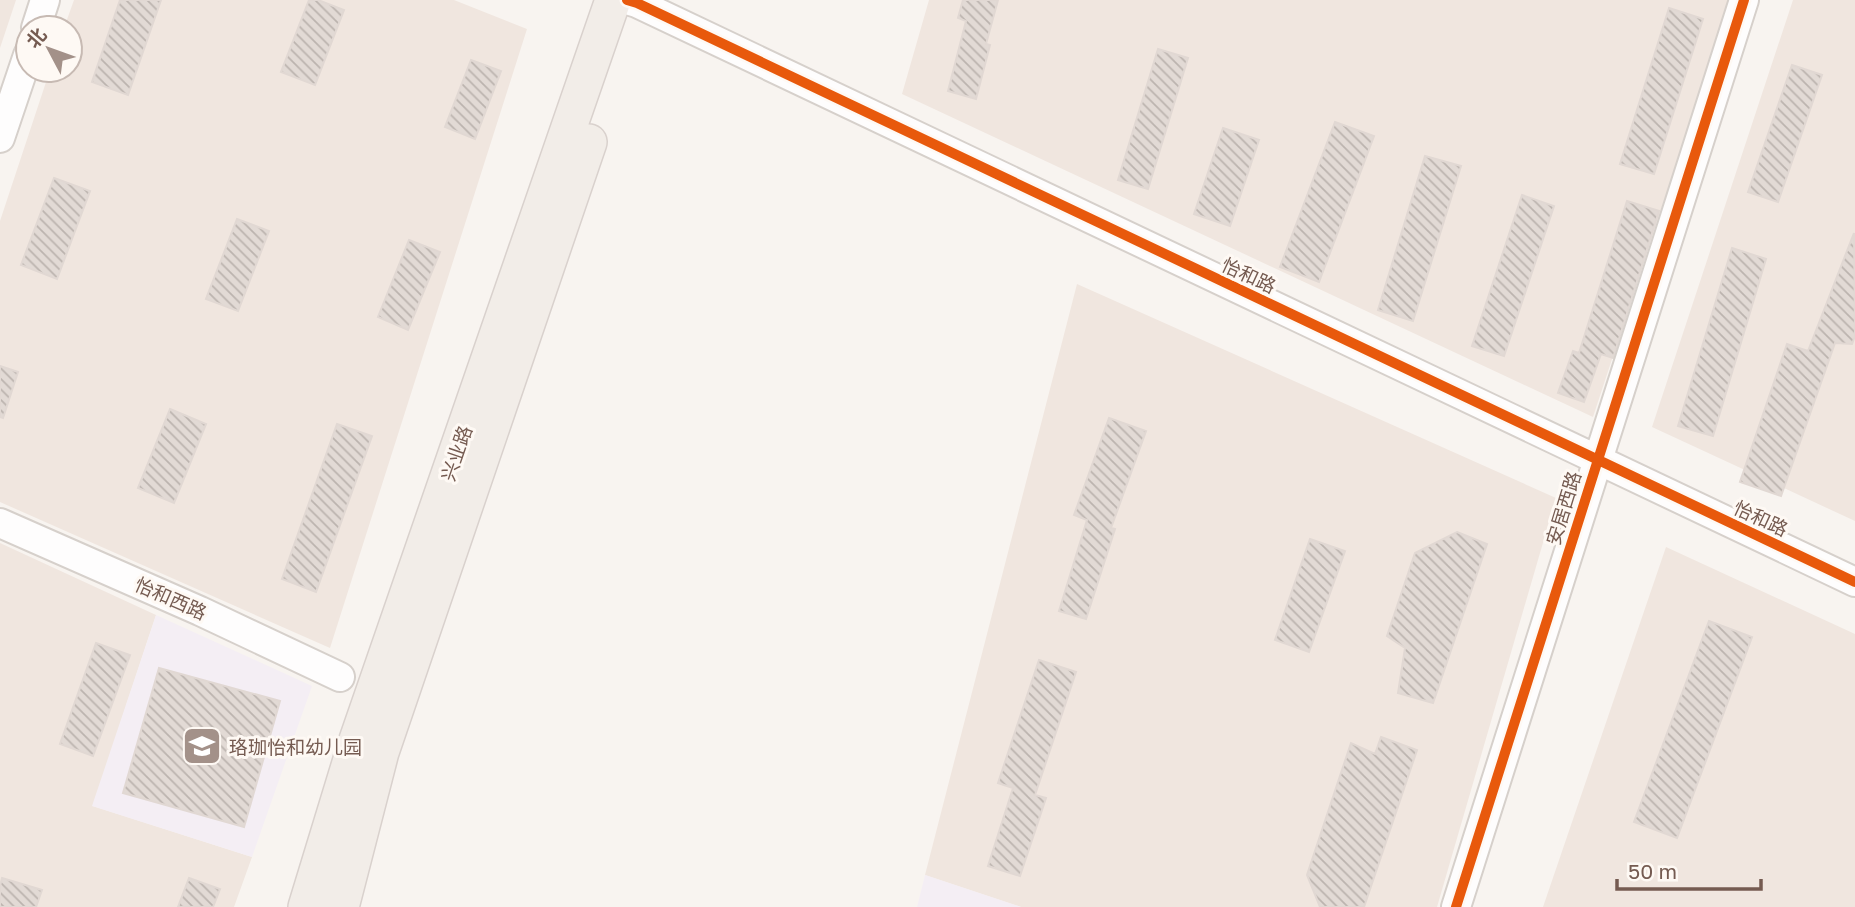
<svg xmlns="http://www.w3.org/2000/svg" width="1855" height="907" font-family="'Golos Text','Noto Sans SC',sans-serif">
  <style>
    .residential { fill: #f0e6df }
    .education { fill: #f4eef4 }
    .building { fill: url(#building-back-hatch); stroke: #e1d8d3; stroke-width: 2 }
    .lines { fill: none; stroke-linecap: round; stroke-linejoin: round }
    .minor-casing { stroke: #d6d0cb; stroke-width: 32 }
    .major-casing { stroke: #d9d1cd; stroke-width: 38 }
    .minor { stroke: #fefdfd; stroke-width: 28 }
    .major { stroke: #f2ede8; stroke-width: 35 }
    .cycleway-casing { stroke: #fef9f4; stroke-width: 15 }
    .cycleway { stroke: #e8590c; stroke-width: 10 }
    .labels { text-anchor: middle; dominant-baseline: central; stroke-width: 6; stroke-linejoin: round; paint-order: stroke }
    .street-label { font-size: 19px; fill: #755b51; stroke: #fef9f4 }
    .poi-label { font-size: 19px; fill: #755b51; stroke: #fef9f4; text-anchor: start }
  </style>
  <defs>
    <pattern id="building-back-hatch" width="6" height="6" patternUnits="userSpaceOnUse" patternTransform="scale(1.75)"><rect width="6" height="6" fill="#e2dad5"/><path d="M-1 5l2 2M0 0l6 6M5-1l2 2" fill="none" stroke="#bcb4af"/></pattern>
  </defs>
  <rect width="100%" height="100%" fill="#f8f4f0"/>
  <path class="residential" d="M 0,0 L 16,0 L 0,48 Z
    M 74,0 L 454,0 L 527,29 L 330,648 L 0,502 L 0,221 L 50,70 L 70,70 L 70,28 L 64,28 Z
    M 929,0 L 1730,0 L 1593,417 L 902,94 Z
    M 1793,0 L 1855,0 L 1855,521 L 1652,427 Z
    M 1077,284 L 1556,498 L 1437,907 L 1021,907 L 925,875 Z
    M 0,543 L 156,615 L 93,806 L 252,857 L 234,907 L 0,907 Z
    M 1666,547 L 1855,634 L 1855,907 L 1543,907 Z"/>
  <path class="education" d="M 156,615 L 312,686 L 252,857 L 92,806 Z
    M 925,875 L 1021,907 L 917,907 Z"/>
  <path class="building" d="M 120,0 L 161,0 L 128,95 L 92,82 Z
    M 309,0 L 318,0 L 344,10 L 315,85 L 281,72 Z
    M 963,0 L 998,0 L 986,44 L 990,45 L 976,99 L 948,91 L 966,21 L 958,18 Z
    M 1669,8 L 1703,19 L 1654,174 L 1620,164 Z
    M 1158,49 L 1188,58 L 1148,189 L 1118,180 Z
    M 471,60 L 501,71 L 475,139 L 445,127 Z
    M 1792,65 L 1822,75 L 1778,202 L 1748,192 Z
    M 1335,122 L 1374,136 L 1319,282 L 1280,267 Z
    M 1223,128 L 1259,140 L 1230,226 L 1194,214 Z
    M 1425,156 L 1461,166 L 1413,321 L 1378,310 Z
    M 54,178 L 90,191 L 57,279 L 21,265 Z
    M 1522,195 L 1554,206 L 1504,356 L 1472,346 Z
    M 1627,201 L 1659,211 L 1613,358 L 1601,354 L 1584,402 L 1558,393 L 1573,351 L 1579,353 Z
    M 237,219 L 269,231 L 238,311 L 206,299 Z
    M 1854,233 L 1855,336 L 1852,344 L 1835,343 L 1781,496 L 1740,482 L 1787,344 L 1808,351 Z
    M 409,240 L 440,252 L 408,330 L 378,317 Z
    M 1732,248 L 1766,259 L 1713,436 L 1678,426 Z
    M 0,366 L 18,372 L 3,418 L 0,417 Z
    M 170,409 L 206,424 L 174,503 L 138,488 Z
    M 1109,418 L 1146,431 L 1111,528 L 1115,529 L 1086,619 L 1059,611 L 1087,520 L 1074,515 Z
    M 337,424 L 372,436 L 316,592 L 282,579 Z
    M 1457,532 L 1487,544 L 1433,703 L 1398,693 L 1405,648 L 1387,636 L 1415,553 Z
    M 1310,539 L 1345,551 L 1309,652 L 1275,640 Z
    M 1709,621 L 1752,637 L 1677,838 L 1634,822 Z
    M 96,643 L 130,655 L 93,756 L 60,744 Z
    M 1039,660 L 1076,672 L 1035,795 L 1046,798 L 1020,876 L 988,866 L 1013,788 L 998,783 Z
    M 159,668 L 280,701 L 244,827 L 123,793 Z
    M 1381,737 L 1417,750 L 1364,907 L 1320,907 L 1307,875 L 1351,743 L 1375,754 Z
    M 2,878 L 42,890 L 36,907 L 0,907 L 0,886 Z
    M 189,878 L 220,889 L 213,907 L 178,907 Z"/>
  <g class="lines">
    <g class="minor-casing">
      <path id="minor" d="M 627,0 L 637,3 L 1855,582
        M 36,28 L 45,0
        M 0,138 L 28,55
        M 0,523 L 200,611 L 340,677
        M 1456,907 L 1744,0"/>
    </g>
    <g class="major-casing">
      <path id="major" d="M 306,907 L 357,740 L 613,0
        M 341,907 L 381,752 L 589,142"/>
    </g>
    <use href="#minor" class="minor"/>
    <use href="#major" class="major"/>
    <g class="cycleway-casing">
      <path id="cycleway" d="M 627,0 L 637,3 L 1855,582
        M 1456,907 L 1744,0"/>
    </g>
    <use href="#cycleway" class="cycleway"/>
  </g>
  <defs>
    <g id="school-square" transform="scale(2.0125)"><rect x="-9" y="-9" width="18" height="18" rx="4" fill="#a39189" stroke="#fef9f4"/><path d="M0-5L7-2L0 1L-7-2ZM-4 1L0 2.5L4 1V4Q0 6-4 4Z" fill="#fff"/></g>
  </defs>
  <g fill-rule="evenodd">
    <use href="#school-square" x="202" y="746"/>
  </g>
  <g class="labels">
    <g class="street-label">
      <text transform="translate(1249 275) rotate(25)">怡和路</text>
      <text transform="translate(456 453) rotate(-71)">兴业路</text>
      <text transform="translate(1563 508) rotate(-73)">安居西路</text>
      <text transform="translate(1761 518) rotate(25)">怡和路</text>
      <text transform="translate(171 598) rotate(24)">怡和西路</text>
    </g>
    <g class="poi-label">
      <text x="229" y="746">珞珈怡和幼儿园</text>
    </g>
  </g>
  <g transform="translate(49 49) rotate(311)"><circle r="33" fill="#fef9f4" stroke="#c7bab3" stroke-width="2"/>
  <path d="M0-5L12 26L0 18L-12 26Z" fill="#a39189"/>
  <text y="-10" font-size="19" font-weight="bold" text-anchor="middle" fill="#755b51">北</text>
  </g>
  <path d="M1617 879v10h144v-10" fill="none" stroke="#755b51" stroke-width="3.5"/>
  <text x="1628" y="879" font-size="21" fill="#755b51" stroke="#fef9f4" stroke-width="5" paint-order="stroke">50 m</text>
</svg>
